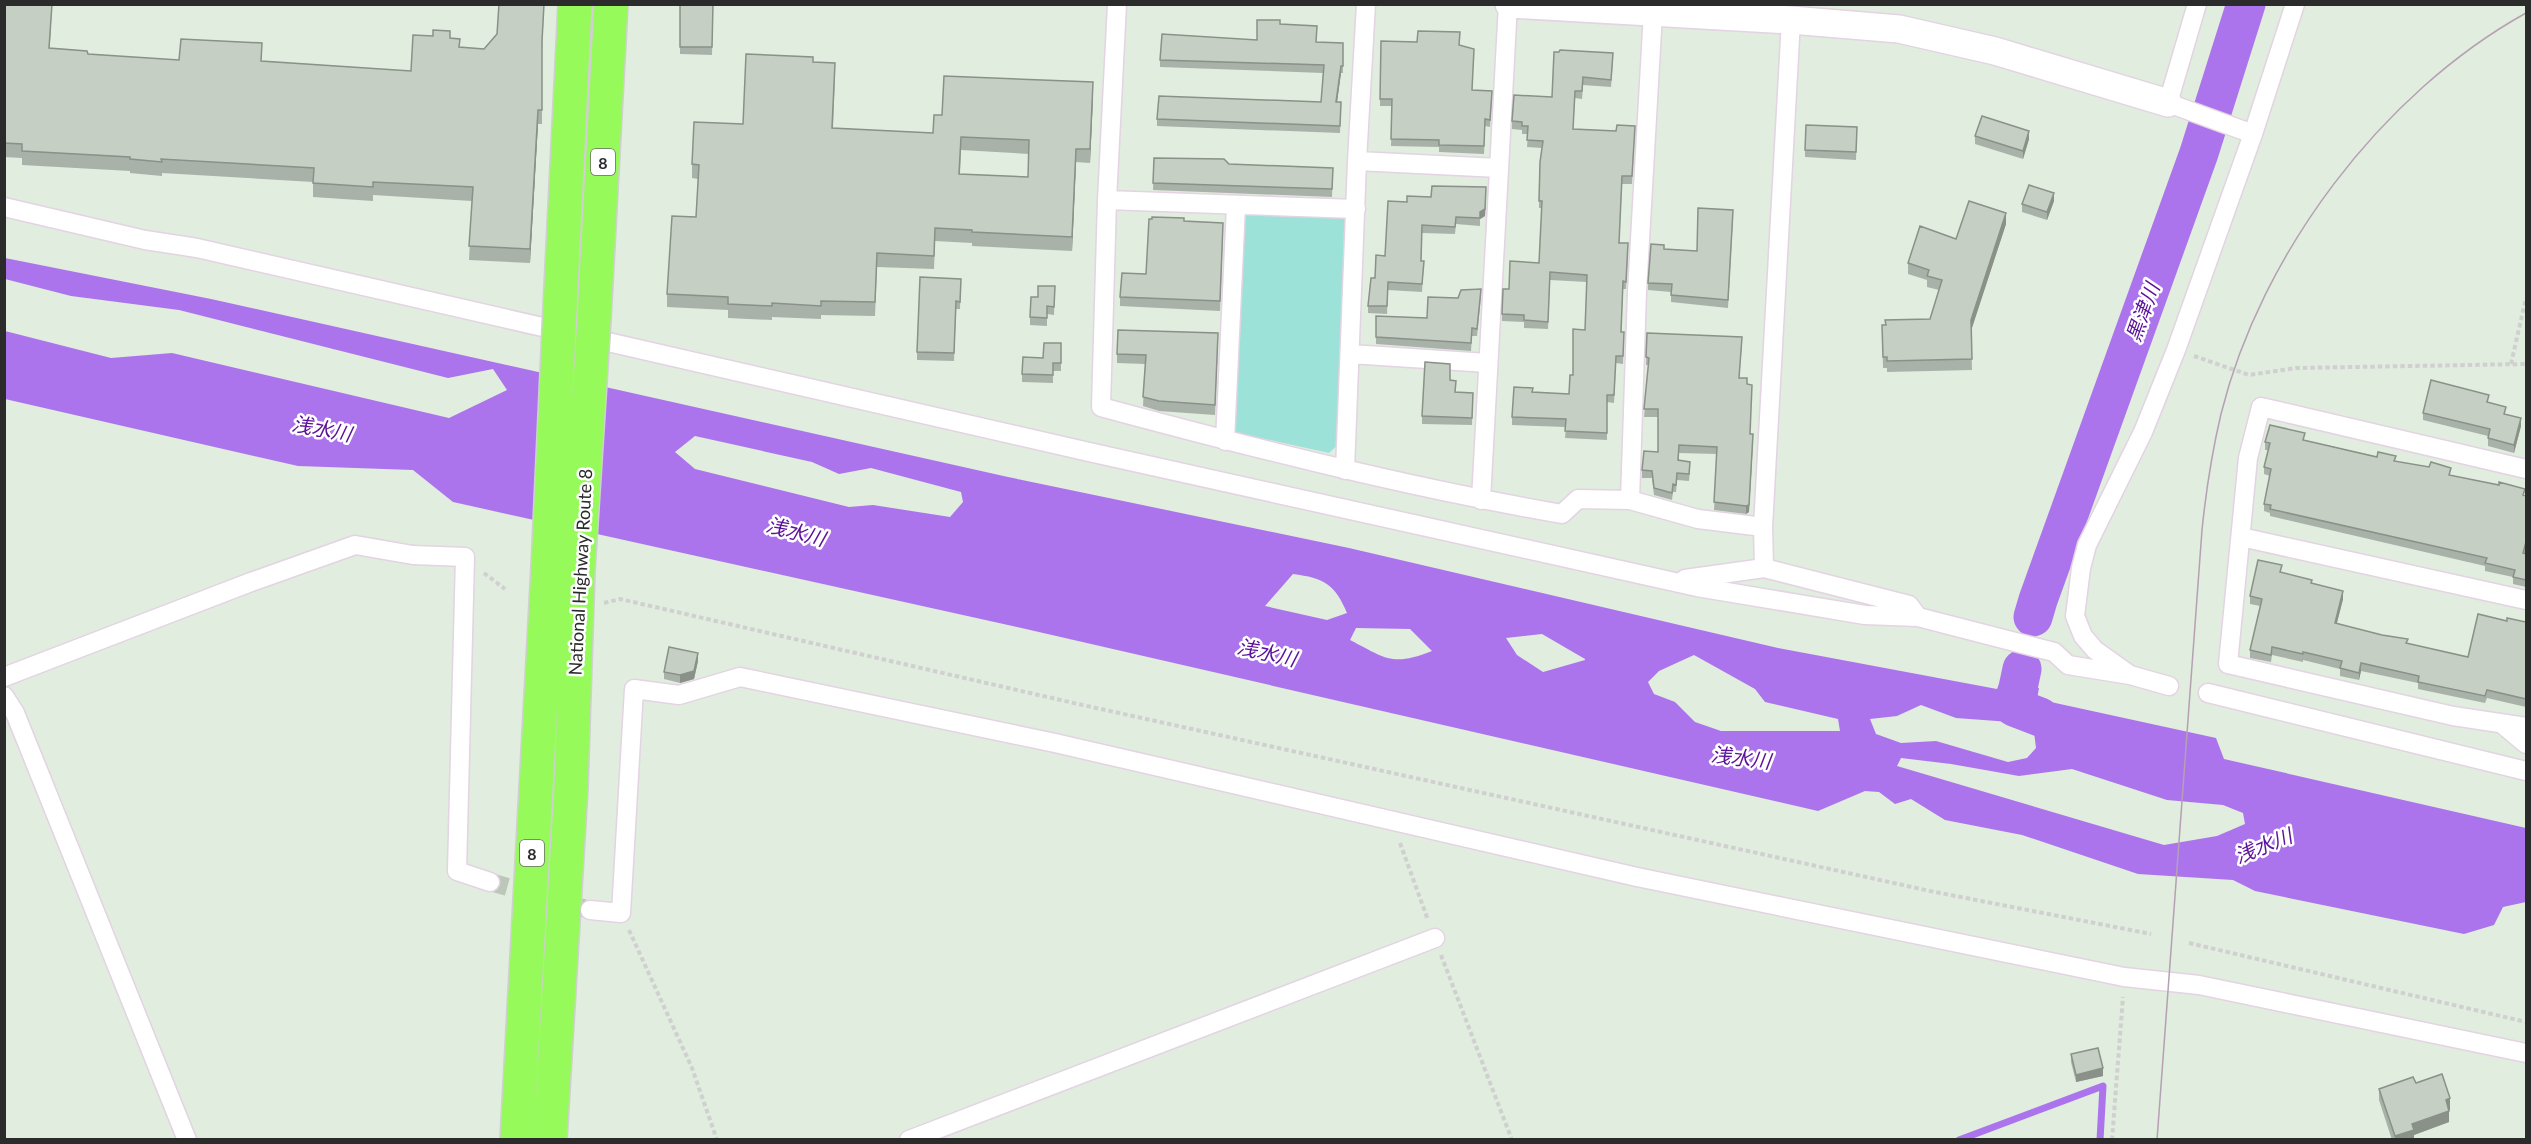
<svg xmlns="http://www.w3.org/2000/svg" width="2531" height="1144" font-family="Lato,'Noto Sans JP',sans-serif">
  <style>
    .green { fill: #9ce2d8 }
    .water { fill: #ab74ec; fill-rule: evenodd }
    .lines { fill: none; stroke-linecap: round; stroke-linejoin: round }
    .stream { stroke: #ab74ec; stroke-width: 7 }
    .river { stroke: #ab74ec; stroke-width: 39 }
    .street-tunnel { stroke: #bdc6ba; stroke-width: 18; stroke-dasharray: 18 9; stroke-linecap: butt }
    .street-casing { stroke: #e3d3e3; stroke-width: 21 }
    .secondary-casing { stroke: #e3d3e3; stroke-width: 30 }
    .highway-casing { stroke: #d0d0d0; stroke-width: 36 }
    .path { stroke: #d0d0d0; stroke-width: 4; stroke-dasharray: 4.5 3; stroke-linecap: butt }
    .street { stroke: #fff; stroke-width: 18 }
    .secondary { stroke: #fff; stroke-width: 27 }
    .highway { stroke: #96fa5b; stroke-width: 33 }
    .tram { stroke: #b5a0b4; stroke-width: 1.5 }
    .highway-bridge-casing { stroke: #d0d0d0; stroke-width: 36; stroke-linecap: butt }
    .highway-bridge { stroke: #96fa5b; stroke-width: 33 }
    .wall { fill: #a9b2a8; fill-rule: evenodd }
    .shaded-wall { fill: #8a9188 }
    .building { fill: #c5cfc3; stroke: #8a9188; stroke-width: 1.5; fill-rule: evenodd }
    .labels { text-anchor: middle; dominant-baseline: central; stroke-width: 5; stroke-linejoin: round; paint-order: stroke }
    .shield { fill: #fff; stroke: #6b6b6b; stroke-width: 1.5 }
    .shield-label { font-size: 16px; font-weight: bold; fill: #2b2b2b }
    .street-label { font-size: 18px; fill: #2b2b2b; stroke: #fff }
    .water-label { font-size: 20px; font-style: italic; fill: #5b119a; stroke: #fff }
  </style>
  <rect width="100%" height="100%" fill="#e1edde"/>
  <path class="green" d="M 1242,212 L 1349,215 L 1340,443 L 1329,453 L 1233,432 Z"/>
  <path class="water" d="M 5,258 L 211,299 L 1008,477 L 1349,548 L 1778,648 L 1997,689 L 2001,679 L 2039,688 L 2037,699 L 2216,738 L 2224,759 L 2526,828 L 2526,902 L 2503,907 L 2494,925 L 2464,934 L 2255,891 L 2233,880 L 2138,874 L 2022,835 L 1945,820 L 1911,799 L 1895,804 L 1879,792 L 1865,791 L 1818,811 L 1008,625 L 453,502 L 413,470 L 298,466 L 5,399 L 5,331 L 111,358 L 172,353 L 449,418 L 507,390 L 493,369 L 448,378 L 179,310 L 71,296 L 5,279 ZM 695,436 L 812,462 L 839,474 L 871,468 L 961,492 L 963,502 L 950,517 L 873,505 L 849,507 L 695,469 L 675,452 ZM 1293,574 C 1324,578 1335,584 1347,613 L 1327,620 L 1265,606 ZM 1356,628 L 1410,629 L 1432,651 C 1392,667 1385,658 1350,640 ZM 1542,634 L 1585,659 L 1585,660 L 1543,672 L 1517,655 L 1506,638 ZM 1694,655 L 1755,689 L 1765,702 L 1838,719 L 1840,731 L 1721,731 L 1695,722 L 1675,702 L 1654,694 L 1648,682 L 1659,671 ZM 1921,705 L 1956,718 L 2024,723 L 2034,732 L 2036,748 L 2027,758 L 2008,762 L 1936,741 L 1901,743 L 1876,734 L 1870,719 L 1897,716 ZM 1901,758 L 1951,764 L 2019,776 L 2072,769 L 2167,800 L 2223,805 L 2243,813 L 2245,824 L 2217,836 L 2164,845 L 1897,766 Z"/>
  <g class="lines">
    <path class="stream" d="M 1959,1140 L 2103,1086 L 2100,1140"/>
    <path class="river" d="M 2033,617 L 2038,600 L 2199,153 L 2246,4
      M 2022,669 L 2014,707 L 2040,717"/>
    <path class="street-tunnel" d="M 490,882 L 590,910"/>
    <g class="street-casing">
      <path id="street" d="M 1117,4 L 1107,200 L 1101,407 C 1253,448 1407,487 1562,514 L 1578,499 L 1630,500 L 1698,519 L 1763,527
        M 2197,4 L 2168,103 L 2253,134
        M 1357,161 L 1499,168
        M 1107,200 L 1356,209
        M 4,207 L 145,240 L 197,248 L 1089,452 L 1697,587 L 1865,615 L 1918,617 L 2054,652 L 2068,665 L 2130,675
        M 1350,354 L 1488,363
        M 1225,441 L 1236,206
        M 2526,469 L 2261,407 L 2248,458 L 2228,664 L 2453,716 L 2526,727
        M 1345,470 L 1357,161 L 1366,4
        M 1481,500 L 1508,4
        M 1630,500 L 1637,292 L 1653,13
        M 2241,537 L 2526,600
        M 1764,568 L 1763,527 L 1791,20
        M 1685,579 L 1764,568 L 1909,605 L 1918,617
        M 4,677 L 251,582 L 355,545 L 413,555 L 465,557 L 457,871 L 490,882
        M 2169,686 L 2130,675 L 2095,650 L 2083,636 L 2075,616 L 2081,568 L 2087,545 L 2143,432 L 2176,350 L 2253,134 L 2295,4
        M 2208,693 L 2526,771
        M 4,696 L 15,713 L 187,1140
        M 2501,723 L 2526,744
        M 590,910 L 621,913 L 634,689 L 679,695 L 740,677 L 1055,743 L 1637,877 L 2124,977 L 2199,985 L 2526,1053
        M 909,1140 L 1435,938"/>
    </g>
    <g class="secondary-casing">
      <path id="secondary" d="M 1509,4 L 1791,20 L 1899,29 L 1995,51 L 2168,103"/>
    </g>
    <g class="highway-casing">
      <path id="highway" d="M 560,308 L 575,4
        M 594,319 L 611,4
        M 517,1140 L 548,567
        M 550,1140 L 571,788 L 578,570"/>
    </g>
    <path class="path" d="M 2194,356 L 2249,375 L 2296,368 L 2526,364
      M 2511,364 L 2526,298
      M 484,573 L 505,589
      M 604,603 L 620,599 L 1078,704 L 1930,891 L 2151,934
      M 1400,843 L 1428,920
      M 629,930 L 692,1068 L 717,1140
      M 2189,943 L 2526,1022
      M 1441,955 L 1512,1140
      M 2112,1140 L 2123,997"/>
    <use href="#street" class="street"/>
    <use href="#secondary" class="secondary"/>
    <use href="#highway" class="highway"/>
    <path class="tram" d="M 2157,1140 L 2202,530 C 2206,491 2212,452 2221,414 C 2261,253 2382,93 2526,13"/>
    <g class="highway-bridge-casing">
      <path id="highway-bridge" d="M 548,567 L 560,308
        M 578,570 L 594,319"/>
    </g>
    <use href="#highway-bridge" class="highway-bridge"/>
  </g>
  <path class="wall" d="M 4,4 L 50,48 L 88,54 L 179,60 L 262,61 L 411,71 L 450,38 L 460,47 L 484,49 L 497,34 L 499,4 L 544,4 L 542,54 L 542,124 L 538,124 L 530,263 L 469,260 L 472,201 L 373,195 L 373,201 L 313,197 L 313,182 L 162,173 L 162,176 L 130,173 L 130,171 L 22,165 L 22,158 L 4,157 Z
    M 680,4 L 713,4 L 712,55 L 680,54 Z
    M 1280,24 L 1316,42 L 1343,43 L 1343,73 L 1341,73 L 1337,102 L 1341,102 L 1340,133 L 1157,126 L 1157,119 L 1321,102 L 1323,73 L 1160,67 L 1160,60 L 1257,40 Z
    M 1381,41 L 1460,45 L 1472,90 L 1492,98 L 1490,127 L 1485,126 L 1484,154 L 1439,152 L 1439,147 L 1391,146 L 1392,106 L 1380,106 Z
    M 1554,52 L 1613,61 L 1611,87 L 1583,85 L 1582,99 L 1575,98 L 1573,129 L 1616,131 L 1635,126 L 1632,184 L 1622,184 L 1619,243 L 1628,250 L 1626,289 L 1623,289 L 1621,332 L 1624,332 L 1623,364 L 1616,363 L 1614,403 L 1607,402 L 1607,440 L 1565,438 L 1566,427 L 1512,425 L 1512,417 L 1533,392 L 1569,394 L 1573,375 L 1585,330 L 1587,282 L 1550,280 L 1548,329 L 1524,328 L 1524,322 L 1502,321 L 1502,314 L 1509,289 L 1539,263 L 1542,208 L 1539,208 L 1539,201 L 1542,148 L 1527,147 L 1528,134 L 1522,134 L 1522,130 L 1512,129 L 1512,121 L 1552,97 Z
    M 813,62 L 835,76 L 833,128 L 933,133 L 942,115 L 1093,96 L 1090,163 L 1076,162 L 1072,251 L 972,246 L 972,243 L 935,241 L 934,269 L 877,267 L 875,316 L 821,315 L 821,319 L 772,317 L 772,320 L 728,318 L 728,310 L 667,307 L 667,294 L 696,217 L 698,179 L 692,178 L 692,164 L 743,124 ZM 961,150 L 1029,154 L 1028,177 L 960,174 Z
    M 1857,127 L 1856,160 L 1805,157 L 1805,150 Z
    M 1975,136 L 2029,139 L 2023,159 L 1975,144 Z
    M 1154,158 L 1229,164 L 1333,168 L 1332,197 L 1153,190 Z
    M 1486,195 L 1485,216 L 1480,219 L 1480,226 L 1456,224 L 1455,234 L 1422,233 L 1421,261 L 1424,261 L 1422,292 L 1388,290 L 1387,314 L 1368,313 L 1368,306 L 1375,278 L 1385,256 L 1407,202 Z
    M 2054,201 L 2047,220 L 2022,212 L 2022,204 Z
    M 1733,217 L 1728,308 L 1671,302 L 1671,292 L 1648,290 L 1648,283 L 1664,249 L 1697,251 Z
    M 1184,221 L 1223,233 L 1220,311 L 1120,306 L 1120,297 L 1146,274 Z
    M 2006,224 L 1971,330 L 1972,370 L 1887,372 L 1887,368 L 1883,368 L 1882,325 L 1930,319 L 1939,290 L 1927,287 L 1927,280 L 1908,274 L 1908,263 L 1956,239 Z
    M 961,279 L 960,309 L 956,309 L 954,361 L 917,360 L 917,352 Z
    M 1055,286 L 1054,315 L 1047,314 L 1047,326 L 1030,325 L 1030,317 L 1038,297 Z
    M 1481,297 L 1477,336 L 1472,336 L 1471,351 L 1376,344 L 1376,316 L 1427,318 L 1458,298 Z
    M 1647,333 L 1742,345 L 1739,378 L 1750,434 L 1749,512 L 1746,514 L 1714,510 L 1717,454 L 1679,453 L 1679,460 L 1690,469 L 1689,481 L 1677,480 L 1676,492 L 1673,492 L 1672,500 L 1654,495 L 1652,478 L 1642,478 L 1642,470 L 1658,452 L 1658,417 L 1644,417 L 1649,365 L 1646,365 Z
    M 1061,343 L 1061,371 L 1053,371 L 1053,383 L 1022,382 L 1022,374 L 1043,358 Z
    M 1218,343 L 1215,415 L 1159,411 L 1143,406 L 1145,364 L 1117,363 L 1117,354 Z
    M 1450,380 L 1455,392 L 1473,393 L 1472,425 L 1422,424 L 1422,416 Z
    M 2489,402 L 2521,426 L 2514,453 L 2488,446 L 2488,436 L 2423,420 L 2423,413 Z
    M 2305,440 L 2396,461 L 2525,496 L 2526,587 L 2513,584 L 2513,577 L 2485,571 L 2485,566 L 2270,516 L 2270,513 L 2264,511 L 2264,504 L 2270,476 L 2264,474 L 2264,467 L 2268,450 L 2265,450 L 2265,442 Z
    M 2282,573 L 2312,584 L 2343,599 L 2337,623 L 2408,644 L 2468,657 L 2507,621 L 2526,622 L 2526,707 L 2487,698 L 2485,703 L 2418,689 L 2418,683 L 2361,671 L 2359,680 L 2340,676 L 2340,669 L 2303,660 L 2303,662 L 2272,655 L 2271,662 L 2250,658 L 2250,650 L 2260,606 L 2250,604 L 2250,596 Z
    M 698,661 L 694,679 L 680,683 L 664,679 L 664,672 Z
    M 2071,1054 L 2103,1076 L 2076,1082 L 2071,1062 Z
    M 2416,1083 L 2450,1110 L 2449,1110 L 2449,1122 L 2414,1135 L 2414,1140 L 2392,1140 L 2379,1100 L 2379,1089 Z"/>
  <path class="shaded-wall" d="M 52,4 L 49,62 L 49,48 Z
    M 1341,66 L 1341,73 L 1336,110 L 1336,102 Z
    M 1093,82 L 1093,96 L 1090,163 L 1090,149 Z
    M 538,110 L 538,124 L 530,263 L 530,249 Z
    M 2029,131 L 2029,139 L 2023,159 L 2023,151 Z
    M 1076,149 L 1076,162 L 1072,251 L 1072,237 Z
    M 2054,193 L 2054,201 L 2047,220 L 2047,212 Z
    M 1486,195 L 1485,216 L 1480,219 L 1480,212 Z
    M 2006,213 L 2006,224 L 1971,331 L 1971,320 Z
    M 2521,418 L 2521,426 L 2514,453 L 2514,445 Z
    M 1753,442 L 1749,512 L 1746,514 L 1746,506 Z
    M 2343,591 L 2343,599 L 2335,630 L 2335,623 Z
    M 698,653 L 698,661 L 694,679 L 680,683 L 680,675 Z
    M 2361,663 L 2361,671 L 2359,680 L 2359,673 Z
    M 2103,1068 L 2103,1076 L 2076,1082 L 2076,1075 Z
    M 2450,1098 L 2450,1110 L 2446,1111 L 2446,1100 Z
    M 2449,1111 L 2449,1122 L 2414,1135 L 2414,1140 L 2395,1140 L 2395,1136 L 2412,1124 Z"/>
  <path class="building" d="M 4,4 L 52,4 L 49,48 L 87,51 L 88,54 L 179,60 L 181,39 L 262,43 L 261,61 L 411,71 L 413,35 L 433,36 L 433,30 L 450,31 L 450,38 L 460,39 L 459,47 L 484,49 L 497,34 L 499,4 L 544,4 L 542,41 L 542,110 L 538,110 L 530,249 L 469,246 L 473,187 L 373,182 L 373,187 L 313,183 L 314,168 L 161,159 L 162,162 L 130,159 L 130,157 L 22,151 L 22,144 L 4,143 Z
    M 680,4 L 713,4 L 712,47 L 680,47 Z
    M 1257,20 L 1280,20 L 1280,24 L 1317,26 L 1316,42 L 1343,43 L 1343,66 L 1341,66 L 1336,102 L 1341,102 L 1340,126 L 1157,119 L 1159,96 L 1321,102 L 1324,65 L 1160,60 L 1162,34 L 1257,40 Z
    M 1418,31 L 1460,32 L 1459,45 L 1474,49 L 1472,90 L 1492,91 L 1490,120 L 1485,119 L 1484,146 L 1439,145 L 1439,140 L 1391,139 L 1392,99 L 1380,99 L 1381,41 L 1417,42 Z
    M 1560,50 L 1613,53 L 1611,80 L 1583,77 L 1582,91 L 1575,91 L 1573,129 L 1616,131 L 1617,125 L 1635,126 L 1632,176 L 1622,176 L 1619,243 L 1628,243 L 1626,282 L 1623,281 L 1621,332 L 1624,332 L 1623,356 L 1616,356 L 1614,395 L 1607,395 L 1607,433 L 1565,431 L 1566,419 L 1512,417 L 1514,387 L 1533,388 L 1532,392 L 1569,394 L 1570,375 L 1573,375 L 1573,329 L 1585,330 L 1587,275 L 1550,272 L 1548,322 L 1524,320 L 1524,315 L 1502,314 L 1503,289 L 1509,289 L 1510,261 L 1539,263 L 1542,201 L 1539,201 L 1540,162 L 1543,141 L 1527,140 L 1528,126 L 1522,126 L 1522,122 L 1512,121 L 1514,95 L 1552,97 L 1554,52 L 1559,52 Z
    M 746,54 L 813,57 L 813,62 L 835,63 L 832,128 L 933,133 L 934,115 L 942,115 L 944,76 L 1093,82 L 1090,149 L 1076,149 L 1072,237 L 972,232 L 972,230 L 935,228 L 934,256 L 877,253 L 875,302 L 821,301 L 821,306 L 772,303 L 772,306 L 728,304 L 728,297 L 667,294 L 672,216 L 696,217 L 699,165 L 692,164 L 694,122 L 743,124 ZM 961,137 L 1029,140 L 1028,177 L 959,174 Z
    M 1982,116 L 2029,131 L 2023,151 L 1975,136 Z
    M 1806,125 L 1857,127 L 1856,152 L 1805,150 Z
    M 1154,158 L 1224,159 L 1229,164 L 1333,168 L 1332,189 L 1153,183 Z
    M 2029,185 L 2054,193 L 2047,212 L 2022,204 Z
    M 1432,186 L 1486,187 L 1485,209 L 1480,212 L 1480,218 L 1456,217 L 1455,227 L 1422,225 L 1421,261 L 1424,261 L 1422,284 L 1388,282 L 1387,306 L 1368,306 L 1371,278 L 1375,278 L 1376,255 L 1385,256 L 1388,201 L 1407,202 L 1407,196 L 1431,197 Z
    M 1969,201 L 2006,213 L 1971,320 L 1972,359 L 1887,361 L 1887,357 L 1883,357 L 1882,325 L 1886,325 L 1885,320 L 1930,319 L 1942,280 L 1927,276 L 1929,270 L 1908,263 L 1920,226 L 1956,239 Z
    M 1698,208 L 1733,210 L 1728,300 L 1671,295 L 1672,284 L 1648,283 L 1651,244 L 1664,245 L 1664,249 L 1697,251 Z
    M 1152,217 L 1184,218 L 1184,221 L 1223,223 L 1220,301 L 1120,297 L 1122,273 L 1146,274 L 1149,219 L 1152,219 Z
    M 920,277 L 961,279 L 960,302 L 956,301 L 954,353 L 917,352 Z
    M 1038,286 L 1055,286 L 1054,307 L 1047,306 L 1047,318 L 1030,317 L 1031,297 L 1038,297 Z
    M 1481,289 L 1477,329 L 1472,328 L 1471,343 L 1376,337 L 1376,316 L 1427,318 L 1428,297 L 1458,298 L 1461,290 Z
    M 1118,330 L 1218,333 L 1215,405 L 1159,401 L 1143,397 L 1146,355 L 1117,354 Z
    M 1647,333 L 1742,337 L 1739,378 L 1747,378 L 1747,384 L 1752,385 L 1750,434 L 1753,434 L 1749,505 L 1746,506 L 1714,502 L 1717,447 L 1679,445 L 1678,460 L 1690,462 L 1689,474 L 1677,473 L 1676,485 L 1673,484 L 1672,493 L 1654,488 L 1652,471 L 1642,470 L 1644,451 L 1658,452 L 1658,409 L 1644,409 L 1649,358 L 1646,357 Z
    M 1044,343 L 1061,343 L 1061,363 L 1053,363 L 1053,375 L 1022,374 L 1023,357 L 1043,358 Z
    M 1425,362 L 1450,364 L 1450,380 L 1456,381 L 1455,392 L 1473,393 L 1472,418 L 1422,416 Z
    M 2431,380 L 2489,395 L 2487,402 L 2506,407 L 2504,414 L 2521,418 L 2514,445 L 2488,438 L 2490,429 L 2423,413 Z
    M 2270,425 L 2305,433 L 2303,440 L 2377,457 L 2378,452 L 2396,456 L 2394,461 L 2429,467 L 2431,462 L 2451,468 L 2449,475 L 2499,485 L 2499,482 L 2525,489 L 2523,495 L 2526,496 L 2526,542 L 2523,553 L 2526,554 L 2526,580 L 2513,577 L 2515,570 L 2485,563 L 2487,558 L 2270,509 L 2271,505 L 2264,504 L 2271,469 L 2264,467 L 2270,443 L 2265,442 Z
    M 2258,560 L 2282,565 L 2280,572 L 2312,580 L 2311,583 L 2343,591 L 2335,623 L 2382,635 L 2408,639 L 2406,643 L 2468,657 L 2478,614 L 2507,621 L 2507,618 L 2526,622 L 2526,699 L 2487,690 L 2485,696 L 2418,682 L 2419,676 L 2361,663 L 2359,673 L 2340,668 L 2342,661 L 2303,652 L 2303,654 L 2272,647 L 2271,655 L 2250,650 L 2262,599 L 2250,596 Z
    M 669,647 L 698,653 L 694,671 L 680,675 L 664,672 Z
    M 2098,1048 L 2103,1068 L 2076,1075 L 2071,1054 Z
    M 2442,1074 L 2450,1098 L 2446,1100 L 2449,1111 L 2412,1124 L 2414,1130 L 2395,1136 L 2379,1089 L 2413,1077 L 2416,1083 Z"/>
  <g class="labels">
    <g class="shield">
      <rect x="591" y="149" width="24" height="26" rx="4.5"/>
      <rect x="520" y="840" width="24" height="26" rx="4.5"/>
    </g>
    <g class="shield-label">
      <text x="603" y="162">8</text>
      <text x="532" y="853">8</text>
    </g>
    <g class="street-label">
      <text transform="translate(580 572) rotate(-87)">National Highway Route 8</text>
    </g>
    <g class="water-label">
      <text transform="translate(2142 312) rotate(-70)">黒津川</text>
      <text transform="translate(322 428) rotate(11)">浅水川</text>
      <text transform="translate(796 531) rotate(15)">浅水川</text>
      <text transform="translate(1267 652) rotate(13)">浅水川</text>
      <text transform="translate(1741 757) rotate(7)">浅水川</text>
      <text transform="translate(2263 845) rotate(-22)">浅水川</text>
    </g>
  </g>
  <rect width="2531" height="1144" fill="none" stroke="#2b2b2b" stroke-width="12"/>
</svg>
